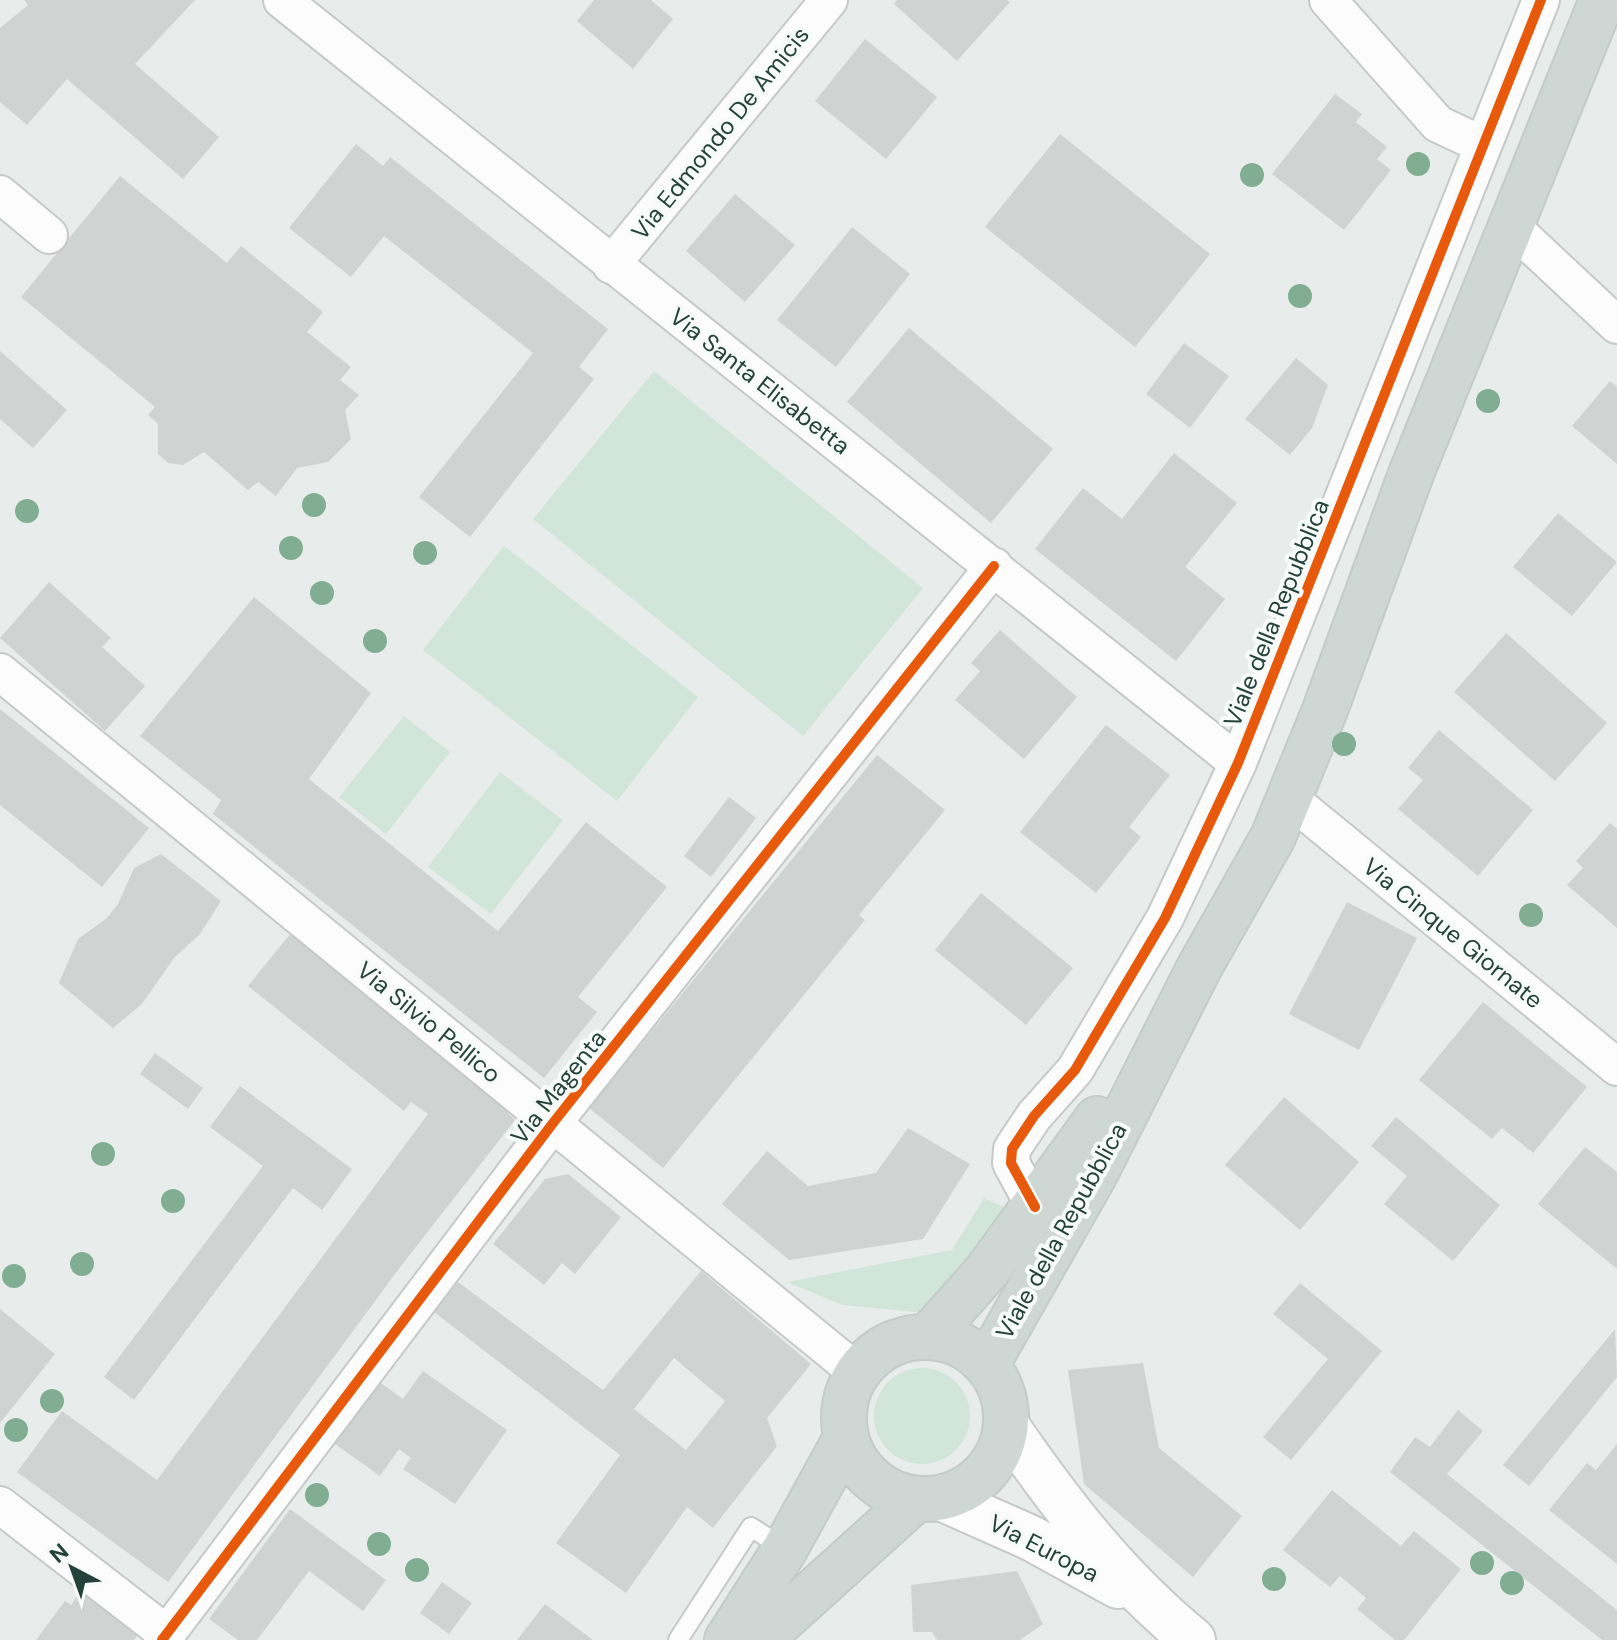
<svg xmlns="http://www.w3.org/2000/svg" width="1617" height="1640" font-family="'DM Sans',sans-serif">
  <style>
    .green { fill: #d1e6d8 }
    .building { fill: #cfd4d2; fill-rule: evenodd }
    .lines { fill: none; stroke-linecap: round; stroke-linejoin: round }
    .service-casing { stroke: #c5cac8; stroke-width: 22 }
    .minor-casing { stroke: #c5cac8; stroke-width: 40 }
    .tertiary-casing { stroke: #c5cac8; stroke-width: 48 }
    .primary-casing { stroke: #c3ccc9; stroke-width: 48 }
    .service { stroke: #fcfcfc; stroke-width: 18 }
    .minor { stroke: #fcfcfc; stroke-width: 36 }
    .tertiary { stroke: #fcfcfc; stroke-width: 44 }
    .primary { stroke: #cfd7d5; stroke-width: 44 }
    .cycleway-casing { stroke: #f7fbf9; stroke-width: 15 }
    .cycleway { stroke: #e8590c; stroke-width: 10 }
    .tree { fill: #81ae93 }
    .labels { text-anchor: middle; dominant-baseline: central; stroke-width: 8; stroke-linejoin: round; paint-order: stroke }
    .street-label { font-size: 24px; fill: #24423a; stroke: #f7fbf9 }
  </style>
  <rect width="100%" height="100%" fill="#e8edeb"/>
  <path class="green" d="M 654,371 L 923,588 L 803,736 L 533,519 Z
    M 504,546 L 698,697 L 617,801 L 423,650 Z
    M 404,716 L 450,752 L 386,834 L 339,797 Z
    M 500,772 L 563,820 L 491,914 L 428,867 Z
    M 984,1198 L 1008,1209 L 926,1313 L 842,1305 L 787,1282 L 952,1250 Z
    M874 1416a48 48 0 1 1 96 0a48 48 0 1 1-96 0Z"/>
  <path class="building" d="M 24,0 L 195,0 L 135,64 L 219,137 L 183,179 L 67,79 L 27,125 L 0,102 L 0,28 L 28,5 Z
    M 594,0 L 651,0 L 673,19 L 633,69 L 577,21 Z
    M 897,0 L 1007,0 L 1010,2 L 957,61 L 894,4 Z
    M 865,39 L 937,97 L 886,159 L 815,101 Z
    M 1335,94 L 1362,114 L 1356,122 L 1387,147 L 1377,159 L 1391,170 L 1344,230 L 1272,174 Z
    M 1060,134 L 1210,254 L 1135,347 L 985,227 Z
    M 356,144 L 383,166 L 390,157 L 608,329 L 579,367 L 594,379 L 470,537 L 419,497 L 533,353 L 384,236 L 351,277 L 289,228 Z
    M 120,176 L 227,263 L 241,246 L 323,312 L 307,332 L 351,367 L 340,380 L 359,395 L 345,410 L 351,439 L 328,462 L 297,468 L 276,496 L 258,482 L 248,490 L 204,452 L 183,465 L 168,463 L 158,454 L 158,424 L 148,415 L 155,407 L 21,297 Z
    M 735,194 L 795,245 L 745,302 L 686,251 Z
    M 852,227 L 910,274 L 836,367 L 777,320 Z
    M 909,328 L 1053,449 L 991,523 L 847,402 Z
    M 1184,343 L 1229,376 L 1190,428 L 1146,394 Z
    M 0,351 L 67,410 L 33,448 L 0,419 Z
    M 1296,358 L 1328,385 L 1312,428 L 1290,455 L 1245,419 Z
    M 1610,381 L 1617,387 L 1617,464 L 1572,426 Z
    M 1174,453 L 1237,503 L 1185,567 L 1225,599 L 1176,661 L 1035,549 L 1083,488 L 1122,519 Z
    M 1558,513 L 1617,562 L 1572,616 L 1513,567 Z
    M 49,582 L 111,638 L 102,647 L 145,686 L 105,731 L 0,638 Z
    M 254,597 L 371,693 L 309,779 L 498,931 L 586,822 L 667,887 L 578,997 L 597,1012 L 544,1078 L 213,814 L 221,800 L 140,736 Z
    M 1000,630 L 1077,697 L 1024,759 L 955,700 L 980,671 L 971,663 Z
    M 1506,633 L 1607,723 L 1555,781 L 1454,692 Z
    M 0,709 L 149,828 L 102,887 L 0,805 Z
    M 1106,725 L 1170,775 L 1129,827 L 1141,837 L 1096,893 L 1020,832 Z
    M 1439,730 L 1533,810 L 1478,876 L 1398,809 L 1423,780 L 1408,768 Z
    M 877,755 L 945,810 L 859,915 L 865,920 L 663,1168 L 589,1108 Z
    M 729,797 L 756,818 L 711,877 L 684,856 Z
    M 1610,823 L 1617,829 L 1617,928 L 1567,885 L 1583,868 L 1576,861 Z
    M 161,854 L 221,901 L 200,934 L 174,958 L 142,1004 L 113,1028 L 59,983 L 78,939 L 107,918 L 118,904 L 134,868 Z
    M 981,893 L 1073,968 L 1026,1025 L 935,950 Z
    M 1347,902 L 1417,938 L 1359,1050 L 1289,1014 Z
    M 291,933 L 458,1066 L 515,1120 L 401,1266 L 168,1582 L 17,1472 L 62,1411 L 157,1480 L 428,1114 L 411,1102 L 404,1111 L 248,986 Z
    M 1483,1002 L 1587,1087 L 1533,1153 L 1502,1128 L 1492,1139 L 1419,1080 Z
    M 155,1053 L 203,1088 L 188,1109 L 140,1074 Z
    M 240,1086 L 352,1169 L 322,1210 L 293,1188 L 134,1400 L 104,1377 L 263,1166 L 210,1127 Z
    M 1284,1097 L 1359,1162 L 1300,1230 L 1225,1165 Z
    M 1396,1117 L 1500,1205 L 1453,1261 L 1384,1204 L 1407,1176 L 1371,1146 Z
    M 908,1128 L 970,1164 L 923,1239 L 789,1260 L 722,1204 L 767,1151 L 808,1186 L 876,1173 Z
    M 1585,1147 L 1617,1172 L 1617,1269 L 1538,1204 Z
    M 568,1174 L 621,1217 L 575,1274 L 562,1263 L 544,1285 L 493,1244 L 545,1179 Z
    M 701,1271 L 811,1364 L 767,1418 L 777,1446 L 713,1528 L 687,1507 L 626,1593 L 556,1543 L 620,1455 L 434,1312 L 458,1282 L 603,1390 ZM 674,1358 L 725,1401 L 686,1450 L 634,1409 Z
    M 1300,1283 L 1382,1351 L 1291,1460 L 1263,1437 L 1328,1359 L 1273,1314 Z
    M 0,1309 L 55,1354 L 0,1423 Z
    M 1615,1329 L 1617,1377 L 1529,1486 L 1503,1465 Z
    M 1143,1363 L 1159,1448 L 1242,1516 L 1193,1577 L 1084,1484 L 1068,1370 Z
    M 423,1371 L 507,1430 L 455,1504 L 403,1469 L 411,1458 L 399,1449 L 380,1476 L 335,1444 L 378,1381 L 403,1399 Z
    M 1458,1410 L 1483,1431 L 1447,1474 L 1617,1610 L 1617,1640 L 1602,1640 L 1390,1472 L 1415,1437 L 1430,1447 Z
    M 1617,1444 L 1617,1564 L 1549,1510 L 1587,1463 L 1596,1470 Z
    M 1332,1490 L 1401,1546 L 1414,1531 L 1461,1569 L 1404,1640 L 1395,1640 L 1357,1609 L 1366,1598 L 1340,1576 L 1330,1587 L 1283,1550 Z
    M 290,1509 L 386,1580 L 363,1611 L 309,1571 L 257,1640 L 238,1640 L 209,1619 Z
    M 1017,1571 L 1043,1624 L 1020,1640 L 937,1640 L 932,1632 L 913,1632 L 911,1585 Z
    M 442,1582 L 472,1603 L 449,1634 L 420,1613 Z
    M 81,1591 L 139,1633 L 134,1640 L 36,1640 L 65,1601 L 71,1605 Z
    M 545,1604 L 593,1640 L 517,1640 Z"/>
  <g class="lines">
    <g class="service-casing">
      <path id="service" d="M 678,1640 L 751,1527 L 785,1549"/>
    </g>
    <g class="minor-casing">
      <path id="minor" d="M 282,0 L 1238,763
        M 1328,0 L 1438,124 L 1483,145
        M 0,194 L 49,235
        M 1513,228 L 1617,325
        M 611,265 L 829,0
        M 0,672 L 857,1372
        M 1290,799 L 1617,1067
        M 1035,1207 L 1011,1163 L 1012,1149 L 1034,1116 L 1075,1070 L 1165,918 L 1238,763 L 1541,0
        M 0,1505 L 167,1634
        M 162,1640 L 553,1123 L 994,566"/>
    </g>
    <g class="tertiary-casing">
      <path id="tertiary" d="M 1006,1425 C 1061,1505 1117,1578 1193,1640
        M 941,1498 L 1031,1538 L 1118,1586"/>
    </g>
    <g class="primary-casing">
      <path id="primary" d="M 929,1336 L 986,1272 L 1097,1119
        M844 1418a81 81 0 1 1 162 0a81 81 0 1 1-162 0Z
        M 987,1364 L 1095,1174 L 1199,968 L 1273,837 L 1325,710 L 1411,474 L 1602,0
        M 727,1640 L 785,1549 L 846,1438
        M 760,1640 L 916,1499"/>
    </g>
    <use href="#service" class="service"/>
    <use href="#minor" class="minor"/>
    <use href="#tertiary" class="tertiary"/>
    <use href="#primary" class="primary"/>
    <g class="cycleway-casing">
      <path id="cycleway" d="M 1035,1207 L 1011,1163 L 1012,1149 L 1034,1116 L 1075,1070 L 1165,918 L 1238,763 L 1541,0
        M 162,1640 L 553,1123 L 994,566"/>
    </g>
    <use href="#cycleway" class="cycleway"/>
  </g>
  <g class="tree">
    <circle cx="1418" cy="164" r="12"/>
    <circle cx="1252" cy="175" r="12"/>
    <circle cx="1300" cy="296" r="12"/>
    <circle cx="1488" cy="401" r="12"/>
    <circle cx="314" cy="505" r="12"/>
    <circle cx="27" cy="511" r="12"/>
    <circle cx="291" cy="548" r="12"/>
    <circle cx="425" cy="553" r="12"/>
    <circle cx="322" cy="593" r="12"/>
    <circle cx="375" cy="641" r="12"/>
    <circle cx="1344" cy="744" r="12"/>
    <circle cx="1531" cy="915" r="12"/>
    <circle cx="103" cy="1154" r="12"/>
    <circle cx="173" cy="1201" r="12"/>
    <circle cx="82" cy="1264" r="12"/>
    <circle cx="14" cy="1276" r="12"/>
    <circle cx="52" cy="1401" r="12"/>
    <circle cx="16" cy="1430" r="12"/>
    <circle cx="317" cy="1495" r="12"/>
    <circle cx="379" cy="1544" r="12"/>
    <circle cx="1482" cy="1563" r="12"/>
    <circle cx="417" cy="1570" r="12"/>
    <circle cx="1274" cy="1579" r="12"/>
    <circle cx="1512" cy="1583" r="12"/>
  </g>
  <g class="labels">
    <g class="street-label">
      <text transform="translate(720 133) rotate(-51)">Via Edmondo De Amicis</text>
      <text transform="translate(760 381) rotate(38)">Via Santa Elisabetta</text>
      <text transform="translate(1276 613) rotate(-68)">Viale della Repubblica</text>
      <text transform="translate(1453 933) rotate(39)">Via Cinque Giornate</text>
      <text transform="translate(429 1022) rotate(39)">Via Silvio Pellico</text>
      <text transform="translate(558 1087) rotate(-52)">Via Magenta</text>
      <text transform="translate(1061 1231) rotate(-61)">Viale della Repubblica</text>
      <text transform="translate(1044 1548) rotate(27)">Via Europa</text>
    </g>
  </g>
  <g transform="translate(72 1568) rotate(319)" stroke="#f7fbf9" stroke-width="6" paint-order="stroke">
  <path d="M0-6L14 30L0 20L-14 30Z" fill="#24423a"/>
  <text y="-12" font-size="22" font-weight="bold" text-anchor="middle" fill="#24423a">N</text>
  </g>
</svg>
